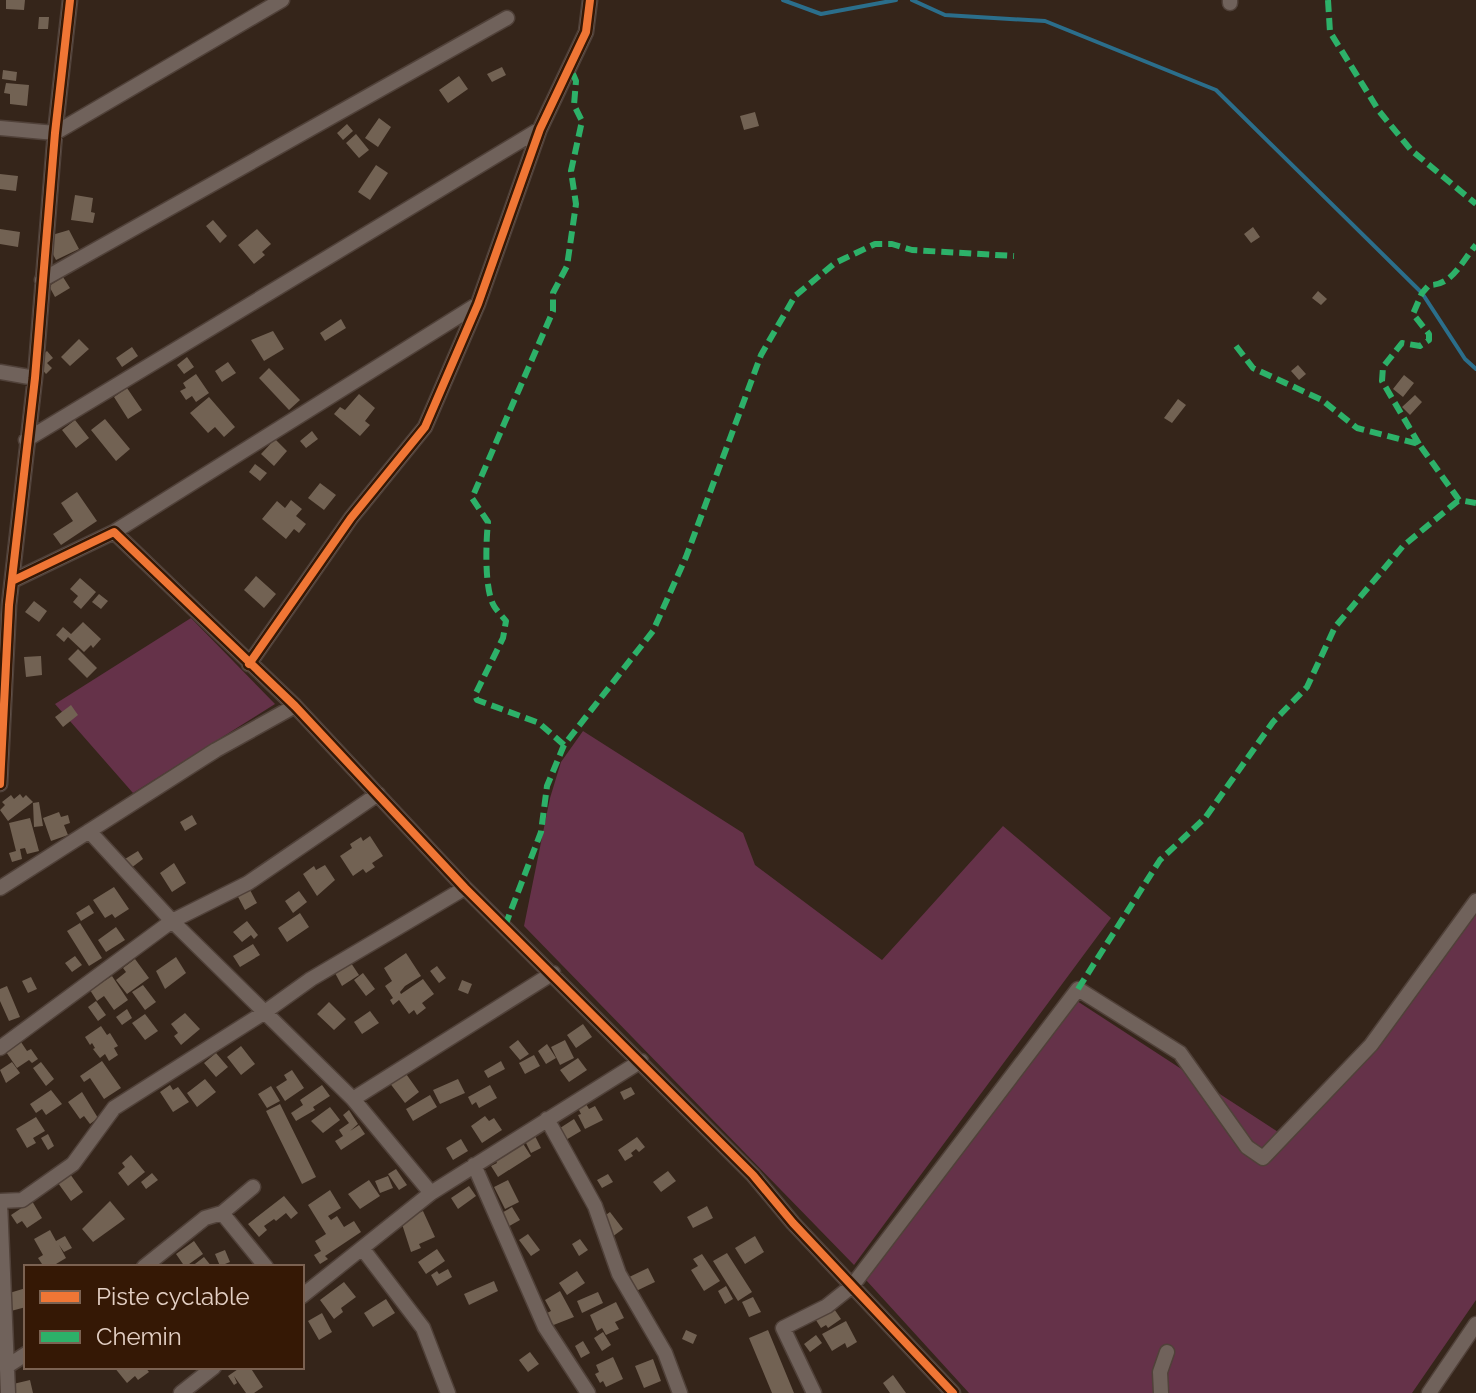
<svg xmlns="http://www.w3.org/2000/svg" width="1476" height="1393" font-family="Raleway,sans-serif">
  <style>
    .green { fill: #653249 }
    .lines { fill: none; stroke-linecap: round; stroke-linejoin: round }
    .stream { stroke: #2b6e8b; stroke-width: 4 }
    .building { fill: #726253 }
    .minor-casing { stroke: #504139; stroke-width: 17 }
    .minor { stroke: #70625b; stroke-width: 14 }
    .quiet { stroke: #2db169; stroke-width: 6; stroke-dasharray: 12 6; stroke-linecap: butt }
    .cycleway-casing { stroke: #351805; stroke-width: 13 }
    .cycleway { stroke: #f07635; stroke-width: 8 }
  </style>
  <rect width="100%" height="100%" fill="#35251a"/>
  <path class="green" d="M 191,618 L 275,704 L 133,793 L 55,704 Z
    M 583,731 L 743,833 L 755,865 L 882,960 L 1003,826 L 1111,918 L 854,1265 L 524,926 L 550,798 L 561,762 Z
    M 1476,911 L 1476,1300 L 1412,1393 L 969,1393 L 866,1280 L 1077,1001 L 1289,1139 Z"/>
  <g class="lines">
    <path class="stream" d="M 783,0 L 821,14 L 896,0
      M 912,0 L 945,15 L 1045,21 L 1216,90 L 1422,293 L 1465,359 L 1476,369"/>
  </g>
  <path class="building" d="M 6,0 L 25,0 L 24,10 L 6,9 Z
    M 39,17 L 49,17 L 48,29 L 38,29 Z
    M 502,67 L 506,75 L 492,82 L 487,74 Z
    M 3,70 L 17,72 L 16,81 L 2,79 Z
    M 459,76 L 468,89 L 448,103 L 439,90 Z
    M 6,83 L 29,85 L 27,106 L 10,104 L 10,94 L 4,93 Z
    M 755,112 L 759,126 L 744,130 L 740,116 Z
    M 379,118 L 391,127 L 378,147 L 365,138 Z
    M 347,124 L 353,131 L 343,140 L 337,133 Z
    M 356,134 L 369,150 L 359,158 L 346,143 Z
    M 376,165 L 388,173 L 370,200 L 358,192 Z
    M 0,174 L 18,176 L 16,191 L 0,189 Z
    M 75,195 L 93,198 L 91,212 L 95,213 L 93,223 L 71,220 Z
    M 213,220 L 227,236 L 220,243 L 206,226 Z
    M 1253,227 L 1260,237 L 1251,243 L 1244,234 Z
    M 0,229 L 20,232 L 18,247 L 0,244 Z
    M 257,229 L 271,244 L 262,252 L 265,255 L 254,264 L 238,245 Z
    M 69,230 L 79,249 L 56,260 L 47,243 L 54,240 L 52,235 Z
    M 63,277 L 70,288 L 55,297 L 49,286 Z
    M 1318,291 L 1327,299 L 1321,305 L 1312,298 Z
    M 341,319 L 346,328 L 325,341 L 320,333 Z
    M 273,331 L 284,349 L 264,361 L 251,340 Z
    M 79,339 L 89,349 L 70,366 L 61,357 Z
    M 132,347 L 138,356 L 122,367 L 116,358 Z
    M 47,351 L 53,358 L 47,363 L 52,368 L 46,374 L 35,361 Z
    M 187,357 L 194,367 L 184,374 L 177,365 Z
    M 228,362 L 236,373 L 222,382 L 215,371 Z
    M 1298,365 L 1306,374 L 1299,380 L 1291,371 Z
    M 269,368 L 300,400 L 289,410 L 259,378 Z
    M 196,374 L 209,393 L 196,402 L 192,396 L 186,400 L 180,391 L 186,388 L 183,383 Z
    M 1404,375 L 1414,383 L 1403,397 L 1393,389 Z
    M 127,388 L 142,410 L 128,419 L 114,397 Z
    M 359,394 L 375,408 L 365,421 L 370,425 L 360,436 L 334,414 L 340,407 L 345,410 Z
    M 1415,395 L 1422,402 L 1410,415 L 1402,407 Z
    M 209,397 L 235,427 L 224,437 L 215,427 L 208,433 L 190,413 Z
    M 1178,399 L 1186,405 L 1172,423 L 1164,418 Z
    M 105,419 L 130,449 L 116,461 L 91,430 Z
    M 75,420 L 89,438 L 76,448 L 62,430 Z
    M 312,431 L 318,439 L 306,448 L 300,441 Z
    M 275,439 L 287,451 L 274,466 L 261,454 Z
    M 255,464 L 267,473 L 260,481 L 249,472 Z
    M 320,483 L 336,495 L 324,510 L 308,498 Z
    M 77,492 L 97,521 L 61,545 L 53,534 L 73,521 L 61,503 Z
    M 291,500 L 302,509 L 296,516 L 306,524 L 299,533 L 294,529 L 286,539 L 262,519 L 277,501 L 285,508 Z
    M 256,576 L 276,594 L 264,608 L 244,590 Z
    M 80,578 L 96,592 L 81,609 L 73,602 L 78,596 L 70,589 Z
    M 99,594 L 108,601 L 101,609 L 92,602 Z
    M 34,601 L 47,611 L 39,622 L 25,612 Z
    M 83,622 L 101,639 L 93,648 L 91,645 L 84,652 L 68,637 L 64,642 L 56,635 L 63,627 L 71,634 Z
    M 78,649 L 97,668 L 87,678 L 68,659 Z
    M 41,656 L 42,675 L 26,677 L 24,657 Z
    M 71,705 L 78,715 L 63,727 L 55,717 Z
    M 20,794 L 23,798 L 26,795 L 33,802 L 8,821 L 0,810 L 5,805 L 2,802 L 11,795 L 14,799 Z
    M 39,802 L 43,826 L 34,827 L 33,803 Z
    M 59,812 L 61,817 L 68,815 L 70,823 L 64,825 L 68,835 L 51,841 L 43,818 Z
    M 192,815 L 197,824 L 185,831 L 180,822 Z
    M 30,818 L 39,851 L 27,854 L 25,848 L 20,849 L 22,859 L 12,862 L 9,853 L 16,851 L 9,823 Z
    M 370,836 L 383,856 L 372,863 L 375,867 L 366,873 L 363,869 L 353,876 L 340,856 L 352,848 L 350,844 L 361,837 L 363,841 Z
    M 138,851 L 143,859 L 131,868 L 125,859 Z
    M 174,863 L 186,883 L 172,892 L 160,873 Z
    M 325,865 L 335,880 L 317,896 L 303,874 L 314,866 L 316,870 Z
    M 114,887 L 129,909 L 115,918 L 112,914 L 105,918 L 93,900 Z
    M 249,888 L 257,903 L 245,910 L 237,895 Z
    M 299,891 L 307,902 L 293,913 L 285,901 Z
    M 89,905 L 94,913 L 81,921 L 76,913 Z
    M 300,913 L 309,927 L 287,942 L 278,928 Z
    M 247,921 L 258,935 L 254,939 L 251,935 L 242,942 L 233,932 Z
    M 80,923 L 102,958 L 89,966 L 67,931 Z
    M 116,927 L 125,940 L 106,952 L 98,940 Z
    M 253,944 L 260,955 L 240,967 L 233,956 Z
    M 406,953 L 421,976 L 405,986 L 400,992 L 401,994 L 423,979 L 434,994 L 422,1003 L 426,1008 L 417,1015 L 414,1010 L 409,1014 L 399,1000 L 393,1005 L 390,1000 L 393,998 L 385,986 L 392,981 L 384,968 Z
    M 75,956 L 82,965 L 72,972 L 65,963 Z
    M 176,957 L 186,973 L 165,989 L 156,971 Z
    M 135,959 L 149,978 L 127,994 L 116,980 L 126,972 L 123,968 Z
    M 351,963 L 359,975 L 342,986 L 335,973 Z
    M 437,966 L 446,978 L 439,983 L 430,971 Z
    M 363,973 L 375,989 L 366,996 L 354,980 Z
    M 112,976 L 128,1000 L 114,1010 L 104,996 L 97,1001 L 90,990 Z
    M 31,977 L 37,989 L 28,993 L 22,981 Z
    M 462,980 L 472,984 L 468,994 L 458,990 Z
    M 143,985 L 156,1002 L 145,1010 L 132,992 Z
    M 7,986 L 20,1017 L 9,1021 L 0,1001 L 0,989 Z
    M 96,1001 L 106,1015 L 98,1021 L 88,1007 Z
    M 329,1002 L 346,1019 L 334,1030 L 317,1014 Z
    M 127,1009 L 132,1018 L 122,1025 L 116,1017 Z
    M 370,1011 L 379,1023 L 362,1034 L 354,1022 Z
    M 185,1013 L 200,1029 L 181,1045 L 174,1036 L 178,1033 L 171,1024 Z
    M 145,1014 L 158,1031 L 145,1040 L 132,1023 Z
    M 583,1024 L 592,1037 L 576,1048 L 567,1035 Z
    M 101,1026 L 107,1035 L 110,1033 L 118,1046 L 114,1048 L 118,1055 L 109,1061 L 105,1054 L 100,1058 L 93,1049 L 95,1048 L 92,1043 L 90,1045 L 85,1037 Z
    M 19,1039 L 27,1051 L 31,1049 L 38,1059 L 32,1063 L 29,1060 L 17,1068 L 4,1049 Z
    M 518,1040 L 529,1054 L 520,1060 L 509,1047 Z
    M 565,1040 L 574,1058 L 560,1065 L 551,1047 Z
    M 547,1044 L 556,1058 L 546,1064 L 538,1051 Z
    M 241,1046 L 255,1064 L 241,1075 L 227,1057 Z
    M 216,1053 L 228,1067 L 216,1077 L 204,1063 Z
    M 534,1055 L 540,1066 L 525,1074 L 519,1063 Z
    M 578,1058 L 587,1070 L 569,1082 L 560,1070 Z
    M 102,1061 L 121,1088 L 104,1099 L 90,1078 L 84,1082 L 80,1076 Z
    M 501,1061 L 505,1069 L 488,1078 L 484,1071 Z
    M 12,1062 L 20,1073 L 6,1083 L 0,1070 Z
    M 41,1062 L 54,1079 L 46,1086 L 33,1068 Z
    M 292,1070 L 304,1088 L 285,1101 L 276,1087 L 287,1080 L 284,1075 Z
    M 404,1071 L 419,1092 L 405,1103 L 389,1082 Z
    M 205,1079 L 216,1092 L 197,1107 L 187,1093 Z
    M 458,1079 L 465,1093 L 440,1104 L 433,1090 Z
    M 170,1085 L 173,1090 L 178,1087 L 189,1102 L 173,1112 L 160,1092 Z
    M 322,1085 L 330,1096 L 313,1107 L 315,1110 L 296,1121 L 291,1113 L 303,1105 L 300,1100 Z
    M 490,1085 L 497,1098 L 479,1108 L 476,1102 L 472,1105 L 468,1097 Z
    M 271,1086 L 280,1101 L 267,1108 L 258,1094 Z
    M 631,1087 L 635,1094 L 624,1100 L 620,1092 Z
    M 51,1090 L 62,1104 L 46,1115 L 42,1109 L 36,1113 L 30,1104 Z
    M 82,1092 L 98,1118 L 90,1124 L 84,1116 L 80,1119 L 68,1102 Z
    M 430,1095 L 437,1107 L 413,1121 L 406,1109 Z
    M 280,1104 L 316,1177 L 302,1184 L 266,1111 Z
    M 586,1104 L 589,1109 L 595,1106 L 603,1120 L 585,1129 L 578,1115 L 581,1114 L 578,1108 Z
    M 330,1107 L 340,1120 L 323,1133 L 311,1121 Z
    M 349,1110 L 358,1124 L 350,1131 L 359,1125 L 365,1134 L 341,1150 L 335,1141 L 343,1136 L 339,1130 L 349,1123 L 343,1115 Z
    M 485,1116 L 489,1121 L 494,1118 L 502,1130 L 482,1143 L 471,1126 Z
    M 36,1117 L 45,1131 L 33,1138 L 36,1143 L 27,1148 L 16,1129 Z
    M 574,1119 L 581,1131 L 559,1144 L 557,1130 Z
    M 533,1132 L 541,1148 L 531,1153 L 523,1137 Z
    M 48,1134 L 54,1146 L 48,1150 L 41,1138 Z
    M 637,1137 L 645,1147 L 639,1152 L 636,1149 L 631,1153 L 633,1156 L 625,1161 L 618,1150 Z
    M 461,1139 L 468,1151 L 453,1160 L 446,1148 Z
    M 522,1142 L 531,1156 L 498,1177 L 491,1166 L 497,1163 L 495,1159 Z
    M 131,1155 L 145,1172 L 128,1186 L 118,1173 L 125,1167 L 122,1163 Z
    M 396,1169 L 407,1185 L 399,1190 L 388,1174 Z
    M 668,1171 L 676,1181 L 661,1192 L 653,1182 Z
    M 152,1173 L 158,1180 L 146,1189 L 141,1182 Z
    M 70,1174 L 83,1192 L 71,1201 L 58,1183 Z
    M 608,1174 L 613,1182 L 602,1188 L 597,1180 Z
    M 388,1176 L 393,1188 L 380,1193 L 375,1181 Z
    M 369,1180 L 380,1196 L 360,1209 L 348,1194 Z
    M 508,1180 L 519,1202 L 505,1209 L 494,1187 Z
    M 469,1186 L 476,1196 L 458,1209 L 451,1198 Z
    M 330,1190 L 341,1208 L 328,1216 L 331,1220 L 337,1216 L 344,1227 L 354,1221 L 361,1232 L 325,1256 L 328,1259 L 320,1264 L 314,1255 L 321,1251 L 315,1241 L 326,1234 L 308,1205 Z
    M 284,1196 L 298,1213 L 291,1219 L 286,1213 L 276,1221 L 274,1219 L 264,1226 L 267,1230 L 259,1237 L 248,1224 Z
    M 32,1201 L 42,1218 L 27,1228 L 22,1221 L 17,1224 L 11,1215 Z
    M 110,1201 L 125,1219 L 93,1242 L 82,1229 Z
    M 707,1206 L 713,1218 L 693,1228 L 687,1217 Z
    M 512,1207 L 520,1220 L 499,1232 L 491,1219 Z
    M 423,1211 L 435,1237 L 419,1244 L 421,1248 L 411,1252 L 401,1221 Z
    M 610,1212 L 623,1229 L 612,1237 L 596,1222 Z
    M 50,1230 L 56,1241 L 65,1236 L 72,1248 L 64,1252 L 59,1245 L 66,1258 L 51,1267 L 44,1267 L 38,1258 L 43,1255 L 34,1239 Z
    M 528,1234 L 540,1250 L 531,1256 L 519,1240 Z
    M 755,1236 L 764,1252 L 745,1264 L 735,1248 Z
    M 580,1239 L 588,1250 L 579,1256 L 572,1244 Z
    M 194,1241 L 203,1254 L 185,1267 L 176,1254 Z
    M 437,1249 L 445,1261 L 426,1274 L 418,1262 Z
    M 225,1250 L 230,1262 L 220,1266 L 215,1254 Z
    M 727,1253 L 752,1292 L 738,1301 L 713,1261 Z
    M 702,1254 L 720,1281 L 704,1291 L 691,1270 L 698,1266 L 693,1259 Z
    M 204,1257 L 212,1267 L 191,1267 Z
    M 648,1268 L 655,1282 L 632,1293 L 625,1279 Z
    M 448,1269 L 452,1277 L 437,1286 L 431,1275 L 437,1271 L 439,1274 Z
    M 577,1271 L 585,1283 L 567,1295 L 559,1283 Z
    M 494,1281 L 498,1291 L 469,1305 L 464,1294 Z
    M 344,1282 L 356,1297 L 341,1308 L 343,1312 L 334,1319 L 320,1300 Z
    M 726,1286 L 733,1299 L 725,1304 L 718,1291 Z
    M 26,1288 L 26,1307 L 11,1311 L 6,1294 Z
    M 560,1291 L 574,1317 L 551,1326 L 545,1314 L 551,1311 L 545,1300 Z
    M 598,1292 L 603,1303 L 582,1313 L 577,1301 Z
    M 753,1297 L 761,1312 L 749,1317 L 742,1302 Z
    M 386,1299 L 395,1313 L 373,1327 L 364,1313 Z
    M 616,1302 L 624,1318 L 615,1322 L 619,1329 L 606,1335 L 602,1328 L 597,1331 L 590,1315 Z
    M 830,1303 L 841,1319 L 828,1328 L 826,1325 L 821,1328 L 814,1317 Z
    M 322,1313 L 332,1332 L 319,1340 L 308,1321 Z
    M 846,1321 L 857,1342 L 847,1348 L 845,1343 L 832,1351 L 822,1334 Z
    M 686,1330 L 697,1335 L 693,1344 L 682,1339 Z
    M 768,1330 L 794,1393 L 772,1393 L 749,1338 Z
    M 603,1332 L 611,1345 L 602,1351 L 594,1338 Z
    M 816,1335 L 822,1343 L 810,1352 L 804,1344 Z
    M 583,1341 L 590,1353 L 581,1358 L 575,1346 Z
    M 530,1352 L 539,1364 L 528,1372 L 519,1360 Z
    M 613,1357 L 623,1379 L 606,1387 L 603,1381 L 600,1383 L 595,1374 L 599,1372 L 596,1365 Z
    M 653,1359 L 661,1381 L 644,1388 L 635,1366 Z
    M 114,1367 L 145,1367 L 149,1372 L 138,1380 L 135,1376 L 127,1383 Z
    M 241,1367 L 250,1367 L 263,1387 L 254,1393 L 246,1393 L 234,1376 L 237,1383 L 234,1385 L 228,1376 Z
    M 893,1375 L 906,1393 L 890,1393 L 883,1383 Z
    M 30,1380 L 33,1393 L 11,1393 L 9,1385 Z"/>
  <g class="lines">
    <g class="minor-casing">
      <path id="minor" d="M 1230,3 L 1230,0
        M 0,128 L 55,133 L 282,0
        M 42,280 L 507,18
        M 0,372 L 35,378
        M 26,440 L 540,129
        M 114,532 L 478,304
        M 12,581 L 114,532 L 295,706 L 465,888 L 753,1175 L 793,1223 L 953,1393
        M 249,664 L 351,518 L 425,427 L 478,304 L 540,129 L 586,32 L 590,0
        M 0,784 L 9,605 L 35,378 L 55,133 L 70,0
        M 89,831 L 172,921 L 353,1099 L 431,1193
        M 0,888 L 216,750 L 295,706
        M 0,1048 L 172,921 L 248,883 L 378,794
        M 353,1099 L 553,973
        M 547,1119 L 595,1206 L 619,1274 L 665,1353 L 680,1393
        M 474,1165 L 545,1327 L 588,1393
        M 0,1201 L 22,1200 L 73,1164 L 114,1108 L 265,1012 L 311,979 L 465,888
        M 0,1202 L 8,1393
        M 222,1213 L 266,1267
        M 362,1248 L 423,1328 L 448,1393
        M 144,1267 L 205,1218 L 222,1213 L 253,1187
        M 302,1296 L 431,1193 L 641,1061
        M 6,1367 L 26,1354
        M 181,1393 L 214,1367
        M 814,1393 L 783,1328 L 827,1306 L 852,1286 L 1078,989 L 1180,1053 L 1247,1147 L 1263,1158 L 1371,1045 L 1476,901
        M 1161,1393 L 1160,1372 L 1167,1352
        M 1429,1393 L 1476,1324"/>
    </g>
    <use href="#minor" class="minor"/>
    <path class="quiet" d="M 1328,0 L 1330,32 L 1379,111 L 1411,150 L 1476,204
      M 1236,346 L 1253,368 L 1322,400 L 1357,428 L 1419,444 L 1459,500 L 1476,503
      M 1419,444 L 1382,381 L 1383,367 L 1402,343 L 1420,346 L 1429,340 L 1429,334 L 1413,314 L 1422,293 L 1429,285 C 1452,286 1462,261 1476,245
      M 564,745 L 539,723 L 477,700 L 475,695 L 503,638 L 506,621 C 502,616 497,611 494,606 C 484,589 486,541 488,522 L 472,498 L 553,311 L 553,293 L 567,266 L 576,204 L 571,171 L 582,121 L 574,105 L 576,81 L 570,67
      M 505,926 L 541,832 L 547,786 L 564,745 L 653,631 L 686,557 L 761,355 L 795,296 L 835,263 L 875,244 L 892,244 L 912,250 L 1014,256
      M 1078,989 L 1160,860 L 1205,818 L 1273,722 L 1307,687 L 1335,627 L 1403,546 L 1459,500"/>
    <g class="cycleway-casing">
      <path id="cycleway" d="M 12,581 L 114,532 L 295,706 L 465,888 L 753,1175 L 793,1223 L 953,1393
        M 249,664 L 351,518 L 425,427 L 478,304 L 540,129 L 586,32 L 590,0
        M 0,784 L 9,605 L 35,378 L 55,133 L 70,0"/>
    </g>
    <use href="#cycleway" class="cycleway"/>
  </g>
  <rect x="24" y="1265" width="280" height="104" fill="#351805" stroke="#7b6252" stroke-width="2"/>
  <rect x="40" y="1291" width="40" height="12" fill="#f07635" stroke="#7b6252" stroke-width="2"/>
  <text x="96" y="1305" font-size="24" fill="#e4d0c5">Piste cyclable</text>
  <rect x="40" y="1331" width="40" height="12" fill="#2db169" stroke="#7b6252" stroke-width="2"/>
  <text x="96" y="1345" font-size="24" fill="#e4d0c5">Chemin</text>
</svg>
